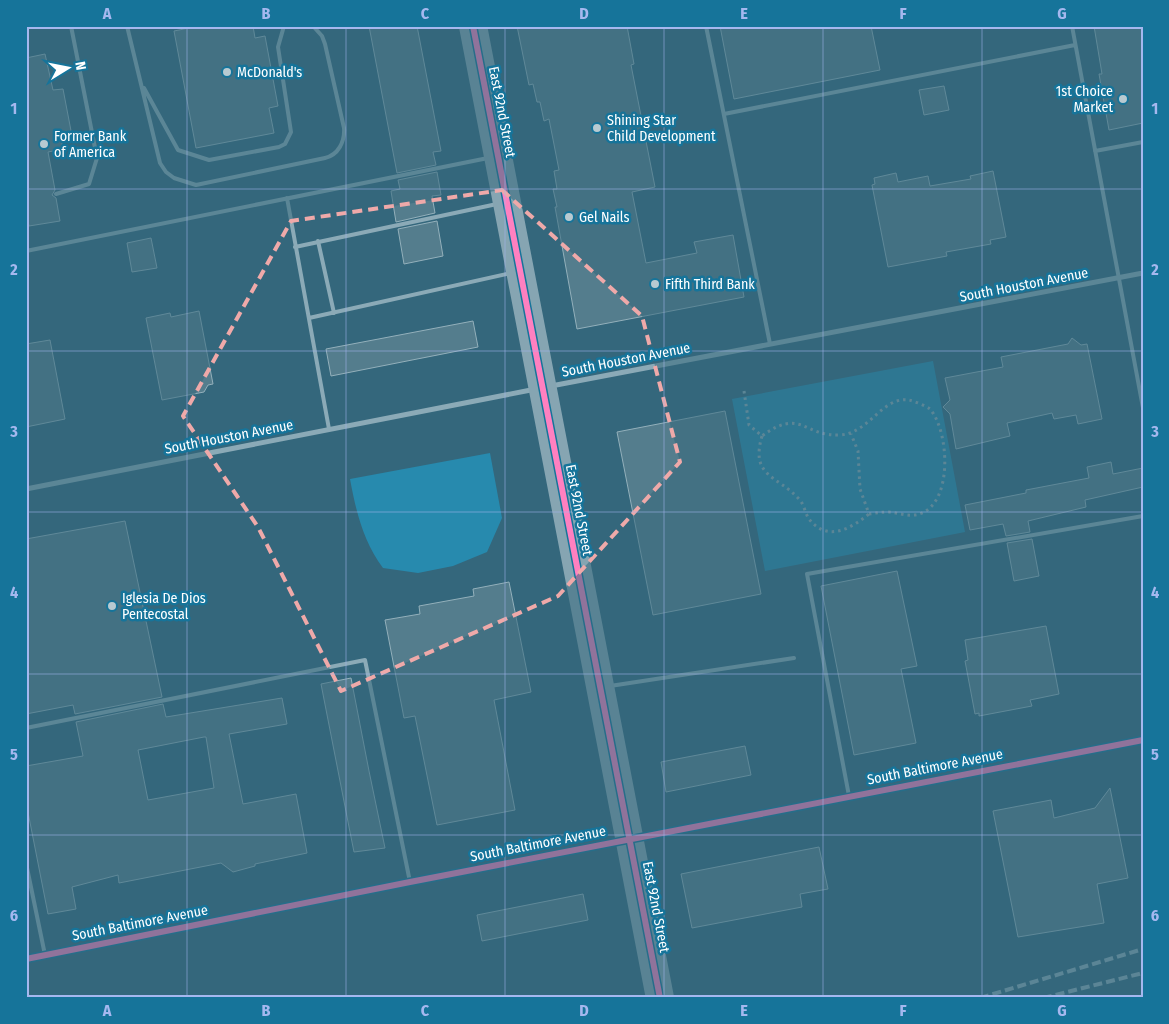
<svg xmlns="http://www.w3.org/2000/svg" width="1169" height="1024" font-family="'Fira Sans Condensed',sans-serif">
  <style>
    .green { fill: #278aae }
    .building { fill: #547d8d; stroke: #93b0bb; fill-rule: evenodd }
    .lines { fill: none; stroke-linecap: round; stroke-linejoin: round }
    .path { stroke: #8baab7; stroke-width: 3; stroke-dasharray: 2.5 4; stroke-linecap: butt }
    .lane { stroke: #8baab7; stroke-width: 4 }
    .street { stroke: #8baab7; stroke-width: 5 }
    .secondary { stroke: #86a5b2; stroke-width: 28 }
    .rail { stroke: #8ba8b5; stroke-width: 4; stroke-dasharray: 9 4; stroke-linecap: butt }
    .cycleway-casing { stroke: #16749a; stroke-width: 9 }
    .cycleway { stroke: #ff80c0; stroke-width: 6 }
    .marked { fill: none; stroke: #efa9a9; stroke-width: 4; stroke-dasharray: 10 6; stroke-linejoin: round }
    .grid { fill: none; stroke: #a5b8ef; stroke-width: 1; stroke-opacity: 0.55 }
    .poi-dot { fill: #b8cad1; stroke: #16749a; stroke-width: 2 }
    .labels { text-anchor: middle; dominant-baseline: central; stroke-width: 5; stroke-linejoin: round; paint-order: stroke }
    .poi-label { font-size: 14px; fill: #fff; stroke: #16749a; text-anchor: start }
    .street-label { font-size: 14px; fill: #fff; stroke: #16749a }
    .neatline { fill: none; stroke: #a5b8ef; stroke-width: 2 }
    .grid-label { font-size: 16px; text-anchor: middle; font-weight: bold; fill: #a5b8ef }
  </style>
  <rect width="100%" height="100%" fill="#34677c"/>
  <path class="green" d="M 933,361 L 965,532 L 765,571 L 732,399 Z
    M 490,453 L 502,518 L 487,552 L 453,566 L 418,573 L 383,568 C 363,541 356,511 350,479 Z"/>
  <path class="building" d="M 199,26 L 253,26 L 255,38 L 265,36 L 278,106 L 269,108 L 274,133 L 196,148 L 174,31 Z
    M 369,26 L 417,26 L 441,151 L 433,152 L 436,165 L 397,173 Z
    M 517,26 L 627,26 L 634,64 L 631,65 L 655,187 L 632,192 L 646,263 L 697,253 L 694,242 L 733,235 L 744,297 L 577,329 L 555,207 L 557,207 L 553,189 L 557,189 L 554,171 L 559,170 L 549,119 L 544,121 L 540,102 L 537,102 L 533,84 L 529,85 Z
    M 720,26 L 871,26 L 880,70 L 734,99 Z
    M 1094,26 L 1143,26 L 1143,123 L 1109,130 L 1099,74 L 1102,74 Z
    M 45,54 L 53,90 L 63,89 L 72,136 L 61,138 L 63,149 L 48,152 L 55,190 L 52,195 L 56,198 L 60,221 L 29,226 L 26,211 L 26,58 Z
    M 944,86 L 949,110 L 924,115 L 919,90 Z
    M 993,171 L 1006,237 L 990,240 L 991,244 L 946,252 L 947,256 L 888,267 L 872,185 L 875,184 L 874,178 L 896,173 L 898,182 L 928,176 L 930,186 L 971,179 L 970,176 Z
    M 437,172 L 441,195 L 432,196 L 435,213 L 396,222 L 391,191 L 400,189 L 398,180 Z
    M 437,221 L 443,256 L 404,264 L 398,229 Z
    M 151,238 L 157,268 L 132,272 L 127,243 Z
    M 199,311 L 213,384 L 208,385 L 204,392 L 162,400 L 146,318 L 170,313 L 171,317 Z
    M 473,321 L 478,347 L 331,376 L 326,349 Z
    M 1072,338 L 1081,345 L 1087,344 L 1102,419 L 1078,424 L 1076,415 L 1054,419 L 1052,413 L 1007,423 L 1010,436 L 956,449 L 950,414 L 943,407 L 950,400 L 945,378 L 1003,367 L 1001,357 L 1068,344 Z
    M 50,340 L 65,419 L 26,427 L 26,344 Z
    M 725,411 L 761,594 L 653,615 L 617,432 Z
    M 1111,462 L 1113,474 L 1143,468 L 1143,487 L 1085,500 L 1086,507 L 1028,521 L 1030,532 L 1006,536 L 1003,524 L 970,530 L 965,505 L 1026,493 L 1026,490 L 1089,478 L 1087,467 Z
    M 125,521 L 162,697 L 75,714 L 73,705 L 26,714 L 26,539 Z
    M 1032,539 L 1039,576 L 1014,581 L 1007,543 Z
    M 897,571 L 917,666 L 901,669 L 916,743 L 854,755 L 821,586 Z
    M 509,582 L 531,692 L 494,700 L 515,810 L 437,825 L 415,716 L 404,718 L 385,620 L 420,614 L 419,606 L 474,596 L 473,589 Z
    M 1046,626 L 1059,694 L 1030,700 L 1032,706 L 979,716 L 979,713 L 975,714 L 965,661 L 968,660 L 965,640 Z
    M 351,678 L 369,771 L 385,848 L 354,852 L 350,832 L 321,684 Z
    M 282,698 L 287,724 L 229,734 L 243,804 L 296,794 L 307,853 L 255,864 L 255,866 L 233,872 L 221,863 L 119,883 L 118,875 L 72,887 L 76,909 L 48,914 L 26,802 L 26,766 L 83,756 L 76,722 L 163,704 L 166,717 ZM 204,737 L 206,737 L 214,788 L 148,800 L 138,750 Z
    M 745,746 L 751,775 L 666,792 L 661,762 Z
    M 1110,788 L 1128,878 L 1097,884 L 1104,923 L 1018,937 L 993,811 L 1051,800 L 1054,818 L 1095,808 Z
    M 819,847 L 828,889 L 800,894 L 802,907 L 692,928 L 681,874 Z
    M 583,894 L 588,920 L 482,941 L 477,915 Z"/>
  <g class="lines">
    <path class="path" d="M 744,391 L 749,425 L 762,436 C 801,407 804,437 840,435 C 870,433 882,396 909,400 C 914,401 926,406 930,409 C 949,431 953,500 922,513 C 911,518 900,513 889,512 C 882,512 876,513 869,514 L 860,489 L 858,451 L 851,434
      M 762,436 C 750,477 777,475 799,499 C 804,504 805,513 809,519 C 828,543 851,528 869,514"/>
    <path class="lane" d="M 127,26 L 160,163 L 166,172 L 174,178 L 196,185 L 325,158 C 338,155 345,142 344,128 L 325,44 L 322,36 L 313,26
      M 706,26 L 770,344
      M 1072,26 L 1143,408
      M 144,88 L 178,150 L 209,160 L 279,147 L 285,144 L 291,132 L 278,47 L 284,26
      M 724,114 L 1075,45
      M 1095,151 L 1143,142
      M 56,194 L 89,184 L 97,158 L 71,26
      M 287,198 L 329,429
      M 318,241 L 334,313
      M 295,247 L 497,204
      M 26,251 L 488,158
      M 309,318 L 511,273
      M 610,686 L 794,658
      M 26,728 L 365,660 L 410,882
      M 849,796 L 807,574 L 1143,516
      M 26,863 L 45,955"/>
    <path class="street" d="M 551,386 L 1143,273
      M 26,489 L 536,389
      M 637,838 L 1143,740
      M 26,959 L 622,841"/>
    <path class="secondary" d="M 473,26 L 660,998"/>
    <path class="rail" d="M 980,998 L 1143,949
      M 1043,998 L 1143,973"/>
    <g class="cycleway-casing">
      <path id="cycleway" d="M 473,26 L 660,998
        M 26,959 L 410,882 L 1143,740"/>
    </g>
    <use href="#cycleway" class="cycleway"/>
  </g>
  <path d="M0 0H1169V1024H0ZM 502,190 L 642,316 L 680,462 L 558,596 L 341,691 L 258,527 L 183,416 L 291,221 Z" fill="#34677c" fill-opacity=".55" fill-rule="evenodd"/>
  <path class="marked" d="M 502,190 L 642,316 L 680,462 L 558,596 L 341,691 L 258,527 L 183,416 L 291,221 Z"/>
  <path class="grid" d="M 187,26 L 187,998M 346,26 L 346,998M 505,26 L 505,998M 664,26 L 664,998M 823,26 L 823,998M 982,26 L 982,998M 26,189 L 1143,189M 26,351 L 1143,351M 26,512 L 1143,512M 26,674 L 1143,674M 26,835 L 1143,835"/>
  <g class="poi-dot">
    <circle cx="227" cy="72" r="5"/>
    <circle cx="1123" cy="99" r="5"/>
    <circle cx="597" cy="128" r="5"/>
    <circle cx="44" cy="144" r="5"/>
    <circle cx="569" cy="217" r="5"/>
    <circle cx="655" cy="284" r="5"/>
    <circle cx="112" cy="606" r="5"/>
  </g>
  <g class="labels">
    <g class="poi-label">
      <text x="237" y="72">McDonald's</text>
      <text x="1113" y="91" text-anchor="end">1st Choice<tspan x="1113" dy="16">Market</tspan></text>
      <text x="607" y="120">Shining Star<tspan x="607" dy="16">Child Development</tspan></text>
      <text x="54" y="136">Former Bank<tspan x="54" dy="16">of America</tspan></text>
      <text x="579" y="217">Gel Nails</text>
      <text x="665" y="284">Fifth Third Bank</text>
      <text x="122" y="598">Iglesia De Dios<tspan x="122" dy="16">Pentecostal</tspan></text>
    </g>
    <g class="street-label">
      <text transform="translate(502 112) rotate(79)">East 92nd Street</text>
      <text transform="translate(1024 285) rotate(-11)">South Houston Avenue</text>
      <text transform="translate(626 360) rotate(-11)">South Houston Avenue</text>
      <text transform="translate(229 437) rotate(-11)">South Houston Avenue</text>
      <text transform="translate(579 510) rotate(79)">East 92nd Street</text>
      <text transform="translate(935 767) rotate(-11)">South Baltimore Avenue</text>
      <text transform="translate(538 844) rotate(-11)">South Baltimore Avenue</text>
      <text transform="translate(656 907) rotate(79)">East 92nd Street</text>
      <text transform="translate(140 923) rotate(-11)">South Baltimore Avenue</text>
    </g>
  </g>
  <rect width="1169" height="1024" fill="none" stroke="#16749a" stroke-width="55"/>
  <g transform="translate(68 68) rotate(80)" stroke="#16749a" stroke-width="4" paint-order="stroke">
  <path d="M0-4L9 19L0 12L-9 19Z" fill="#ffffff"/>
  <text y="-8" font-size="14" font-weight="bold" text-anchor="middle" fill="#ffffff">N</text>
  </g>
  <rect x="28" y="28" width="1114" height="968" class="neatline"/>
  <g class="grid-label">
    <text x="107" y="19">A</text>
    <text x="266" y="19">B</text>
    <text x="425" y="19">C</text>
    <text x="584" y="19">D</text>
    <text x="744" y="19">E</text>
    <text x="903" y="19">F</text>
    <text x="1062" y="19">G</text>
    <text x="14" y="114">1</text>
    <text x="1155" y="114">1</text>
    <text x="14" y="275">2</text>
    <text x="1155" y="275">2</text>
    <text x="14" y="437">3</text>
    <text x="1155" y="437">3</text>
    <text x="14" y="598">4</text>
    <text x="1155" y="598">4</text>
    <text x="14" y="760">5</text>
    <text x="1155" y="760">5</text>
    <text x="14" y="921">6</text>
    <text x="1155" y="921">6</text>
    <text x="107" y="1016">A</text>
    <text x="266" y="1016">B</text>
    <text x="425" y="1016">C</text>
    <text x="584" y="1016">D</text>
    <text x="744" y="1016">E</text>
    <text x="903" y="1016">F</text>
    <text x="1062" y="1016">G</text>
  </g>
</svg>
